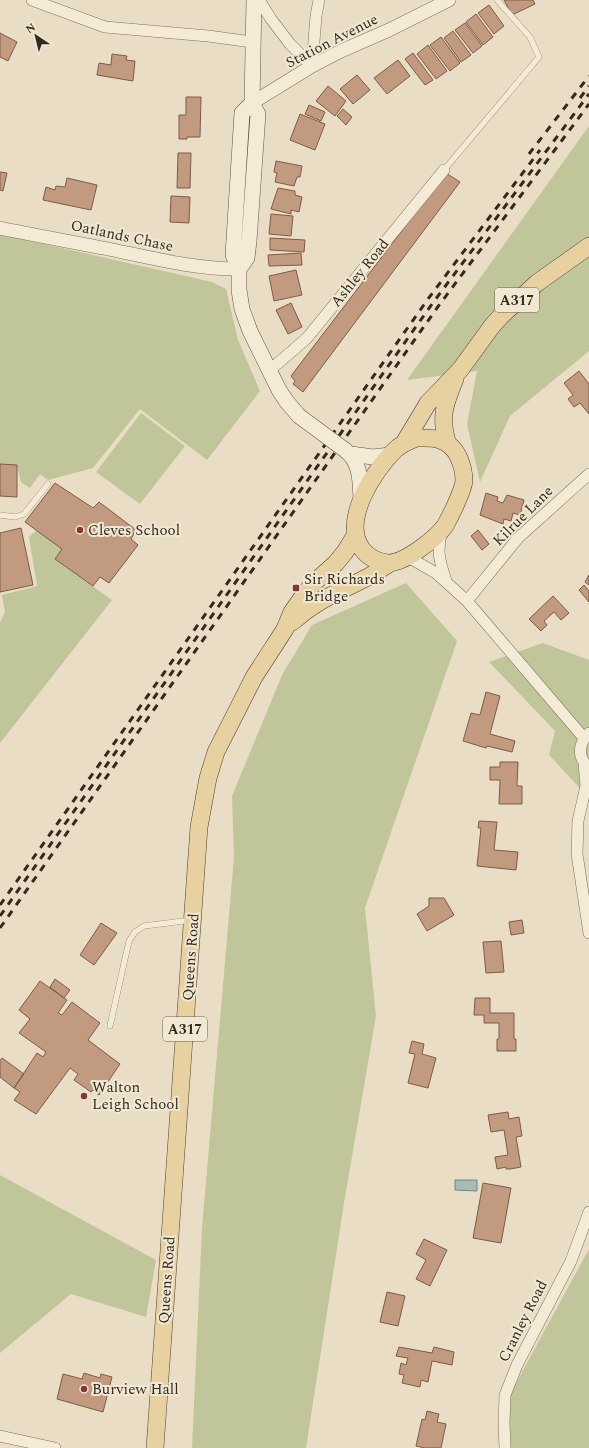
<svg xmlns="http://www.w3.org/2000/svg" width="589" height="1448" font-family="Spectral,serif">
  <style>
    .green { fill: #c1c59a }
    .water { fill: #a6bcb6; stroke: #6e8982 }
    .building { fill: #c29a7f; stroke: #7e5b46 }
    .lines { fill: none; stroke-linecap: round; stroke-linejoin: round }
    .service-casing { stroke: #81705d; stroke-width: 6 }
    .minor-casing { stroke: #81705d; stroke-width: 12 }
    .tertiary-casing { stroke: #81705d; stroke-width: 14 }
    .secondary-casing { stroke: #635140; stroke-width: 16 }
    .primary-casing { stroke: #503f31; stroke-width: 18 }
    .service { stroke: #f4ebd7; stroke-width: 5.5 }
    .minor { stroke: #f4ebd7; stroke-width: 11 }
    .tertiary { stroke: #f4ebd7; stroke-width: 13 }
    .secondary { stroke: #f4ebd7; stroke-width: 15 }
    .primary { stroke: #e7d1a1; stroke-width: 17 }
    .rail { stroke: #33291f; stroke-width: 3; stroke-dasharray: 7 7; stroke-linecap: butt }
    .secondary-bridge-casing { stroke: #635140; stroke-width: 16; stroke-linecap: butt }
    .secondary-bridge { stroke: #f4ebd7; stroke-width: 15 }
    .poi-dot { fill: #893436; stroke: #f1e8d4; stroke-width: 1.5 }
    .labels { text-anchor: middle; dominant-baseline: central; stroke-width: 4; stroke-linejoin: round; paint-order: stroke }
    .shield { fill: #f1e8d4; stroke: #6c6255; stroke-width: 1 }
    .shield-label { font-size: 14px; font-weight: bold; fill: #33291f }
    .street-label { font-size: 15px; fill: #33291f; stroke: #f1e8d4 }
    .poi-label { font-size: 15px; fill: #33291f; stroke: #f1e8d4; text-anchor: start }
  </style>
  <rect width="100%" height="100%" fill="#e9dec5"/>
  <path class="green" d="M 589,126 L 589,351 L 510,416 L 480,482 L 467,424 L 477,371 L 407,380 Z
    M 0,234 L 212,282 L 226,289 L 238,340 L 260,391 L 207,460 L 140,409 L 93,468 L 48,480 L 40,474 L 30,488 L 21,482 L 17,465 L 0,464 Z
    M 141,413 L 185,446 L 140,504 L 96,472 Z
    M 37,530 L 62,549 L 55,559 L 112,600 L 0,743 L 0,622 L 5,612 L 2,595 L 37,586 L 29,537 Z
    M 406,583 L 457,641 L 365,908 L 376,1016 L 344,1203 L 306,1448 L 192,1448 L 202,1228 L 234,857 L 232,796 L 282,675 L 312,625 Z
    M 543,643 L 589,660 L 589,798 L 549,755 L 555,731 L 489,662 Z
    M 0,1175 L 156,1260 L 146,1317 L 71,1294 L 0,1353 Z
    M 589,1249 L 589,1448 L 511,1448 L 509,1430 L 510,1394 Z"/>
  <path class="water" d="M 455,1180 L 477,1180 L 477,1191 L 455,1190 Z"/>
  <path class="building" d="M 504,0 L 533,0 L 535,4 L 512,15 Z
    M 489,5 L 504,26 L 494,34 L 478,13 Z
    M 476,14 L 493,37 L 483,45 L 466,22 Z
    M 465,23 L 482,46 L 473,53 L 455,30 Z
    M 453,31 L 471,55 L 461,62 L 444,38 Z
    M 0,33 L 17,42 L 8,61 L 0,57 Z
    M 441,37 L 460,63 L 450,71 L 430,45 Z
    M 428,45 L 447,71 L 436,79 L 417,54 Z
    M 413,53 L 433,80 L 425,85 L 405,59 Z
    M 112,54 L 127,56 L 126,60 L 135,61 L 133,81 L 97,75 L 99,63 L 111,65 Z
    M 398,60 L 410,76 L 387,94 L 374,78 Z
    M 357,75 L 370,90 L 353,104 L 340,89 Z
    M 328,86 L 346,101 L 335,116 L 316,101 Z
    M 186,97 L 201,97 L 200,137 L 187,137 L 187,139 L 179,139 L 179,115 L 186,115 Z
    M 309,105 L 325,112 L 321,121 L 305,114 Z
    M 343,109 L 352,117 L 346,125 L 337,116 Z
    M 300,114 L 325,124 L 315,150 L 290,140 Z
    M 178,153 L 191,153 L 190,188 L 177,188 Z
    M 276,161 L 302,166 L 300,177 L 297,177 L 294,186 L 275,182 L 277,173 L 274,172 Z
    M 0,172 L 7,173 L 3,191 L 0,190 Z
    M 446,173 L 460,182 L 303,392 L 293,384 L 295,381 L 291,376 Z
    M 67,178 L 97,185 L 91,210 L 43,200 L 46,187 L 55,190 L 56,186 L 65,187 Z
    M 278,188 L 295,191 L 295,195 L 302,197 L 299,212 L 291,210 L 291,214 L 271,209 Z
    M 171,196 L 190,197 L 189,223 L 170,222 Z
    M 271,214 L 293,216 L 291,236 L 269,234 Z
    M 270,238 L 305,240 L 304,252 L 270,250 Z
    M 301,253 L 302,265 L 269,266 L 268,255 Z
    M 296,270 L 302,295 L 274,301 L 269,276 Z
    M 291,303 L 302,327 L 288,334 L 276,310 Z
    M 579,371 L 589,384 L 589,414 L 580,403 L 574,407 L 568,399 L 573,395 L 564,383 Z
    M 0,464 L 17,465 L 17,497 L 0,496 Z
    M 55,483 L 93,508 L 99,502 L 136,530 L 131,539 L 138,545 L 109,583 L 100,577 L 93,586 L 55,559 L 62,549 L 25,522 Z
    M 486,493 L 498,497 L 497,501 L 503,503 L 507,495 L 524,500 L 520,515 L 513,513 L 511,521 L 504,519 L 503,524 L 480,515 Z
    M 21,528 L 33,585 L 0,592 L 0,533 Z
    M 478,530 L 489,544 L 482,550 L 471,536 Z
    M 589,575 L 589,585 L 585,582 Z
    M 584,585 L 589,591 L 589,602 L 579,590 Z
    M 553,596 L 569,613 L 561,620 L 554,612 L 544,621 L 547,625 L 541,631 L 529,619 Z
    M 486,692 L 500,696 L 490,734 L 515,741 L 512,752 L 487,746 L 486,748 L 463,741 L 471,713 L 480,715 Z
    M 500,762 L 518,762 L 517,786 L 522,786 L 522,804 L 499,804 L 500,780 L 490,780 L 490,767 L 500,767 Z
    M 479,821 L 497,822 L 494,850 L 518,852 L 516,870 L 477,866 L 481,828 L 478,828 Z
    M 429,898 L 444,898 L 454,915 L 427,931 L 417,914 L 429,906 Z
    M 522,920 L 524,933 L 511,935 L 509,922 Z
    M 101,923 L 117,933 L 94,965 L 80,955 Z
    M 501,941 L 504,972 L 486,973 L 483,942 Z
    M 55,979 L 70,990 L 64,998 L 50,987 Z
    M 40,981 L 67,1000 L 58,1013 L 62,1015 L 72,1002 L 100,1023 L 88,1040 L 120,1064 L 99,1095 L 93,1090 L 91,1092 L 74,1080 L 78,1074 L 70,1068 L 36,1114 L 14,1100 L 20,1092 L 14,1088 L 37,1053 L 43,1057 L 46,1052 L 19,1033 L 30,1019 L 19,1010 Z
    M 475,998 L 490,998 L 490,1013 L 514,1013 L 514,1039 L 516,1039 L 516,1051 L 497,1051 L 497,1039 L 499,1039 L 499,1023 L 484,1023 L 484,1015 L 474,1015 Z
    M 412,1041 L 424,1044 L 422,1054 L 436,1058 L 428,1088 L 408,1083 L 415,1054 L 409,1053 Z
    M 2,1058 L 24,1074 L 14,1088 L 0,1077 L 0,1061 Z
    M 508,1112 L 509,1119 L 519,1117 L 522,1136 L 516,1137 L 521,1167 L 510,1169 L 506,1169 L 506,1167 L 497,1169 L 495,1157 L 508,1155 L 504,1130 L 491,1132 L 488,1115 Z
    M 483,1183 L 511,1188 L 501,1243 L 473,1238 Z
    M 424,1239 L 447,1250 L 430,1286 L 416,1279 L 426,1260 L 416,1254 Z
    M 387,1292 L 405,1296 L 398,1326 L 380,1322 Z
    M 399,1347 L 432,1353 L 434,1347 L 454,1352 L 452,1365 L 432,1361 L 428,1382 L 421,1380 L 420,1387 L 402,1383 L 404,1375 L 399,1374 L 401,1363 L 406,1365 L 408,1358 L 396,1356 Z
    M 84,1373 L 100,1378 L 101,1374 L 112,1377 L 103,1412 L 57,1399 L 63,1374 L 82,1379 Z
    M 427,1411 L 439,1414 L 437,1422 L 446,1424 L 441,1448 L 425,1448 L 416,1446 L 422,1419 L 425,1420 Z"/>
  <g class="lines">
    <g class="service-casing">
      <path id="service" d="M 444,170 L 539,57 L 530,37 L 497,0
        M 0,515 L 15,517 L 24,514 L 48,484
        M 110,1026 L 129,941 L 135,932 L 144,926 L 191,920"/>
    </g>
    <g class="minor-casing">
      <path id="minor" d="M 32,0 L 105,27 L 208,36 L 252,42
        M 259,0 L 271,19 L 290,44 L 312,66
        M 312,66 L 316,16 L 319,0
        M 269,371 L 307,338 L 444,170
        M 442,531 C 436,551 440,562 446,581
        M 408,557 L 436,573 L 467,601 L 584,738
        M 467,601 L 518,538 L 589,474
        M 584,763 L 586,786 L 578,821 L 577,854 L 589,933
        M 589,768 C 577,757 578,744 589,733
        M 0,1436 L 55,1448
        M 505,1448 L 504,1423 L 505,1395 L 517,1365 L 571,1261 L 589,1212"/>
    </g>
    <g class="tertiary-casing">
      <path id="tertiary" d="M 252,103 L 312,66 L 341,51 L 389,30 L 449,0
        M 0,228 C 34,235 68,241 103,248 C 148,257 192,269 239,269"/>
    </g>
    <g class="secondary-casing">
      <path id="secondary" d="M 252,103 L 242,113 L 233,255 L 239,269 L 239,290 L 242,309 L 250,331 L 279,390 L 287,402 L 299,416
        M 239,269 L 247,258 L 249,241 L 258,114 L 252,103 L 254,0
        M 345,450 C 361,462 360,481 361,499
        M 351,454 L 373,457 L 390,455"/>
    </g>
    <g class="primary-casing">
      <path id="primary" d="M 416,438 C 423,438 433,437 440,440 C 449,443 455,449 459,458 C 462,465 464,474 464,481 C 463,491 450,517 445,526 C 435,539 405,563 388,563 C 377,562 369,558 362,549 C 341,521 374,470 395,450 C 401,444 409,441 416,438 Z
        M 404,443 L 428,403 L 460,370 L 492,326 L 501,316 L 537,283 L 589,246
        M 448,444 C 439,418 445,403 455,379
        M 292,622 C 316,601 336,593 364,579 C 373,575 382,568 390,563
        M 155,1448 L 199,827 L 208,778 L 216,752 L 254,677 L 285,629 L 292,612 L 306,592 L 316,581 L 336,563 L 345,552 L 356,534"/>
    </g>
    <use href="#service" class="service"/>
    <use href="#minor" class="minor"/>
    <use href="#tertiary" class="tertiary"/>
    <use href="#secondary" class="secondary"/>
    <use href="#primary" class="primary"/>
    <path class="rail" d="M 580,98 L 589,86
      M 529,154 L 589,76
      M 0,905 L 428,299 L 540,150
      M 0,916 L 432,304 L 589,94
      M 0,928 L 437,308 L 589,104"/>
    <g class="secondary-bridge-casing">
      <path id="secondary-bridge" d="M 299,416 L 345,450"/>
    </g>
    <use href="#secondary-bridge" class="secondary-bridge"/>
  </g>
  <g class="poi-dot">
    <circle cx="80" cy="530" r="4"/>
    <rect x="292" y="584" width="8" height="8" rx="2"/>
    <circle cx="84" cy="1096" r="4"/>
    <circle cx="84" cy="1389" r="4"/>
  </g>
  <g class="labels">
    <g class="shield">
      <rect x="495" y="288" width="44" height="24" rx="3"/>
      <rect x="163" y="1017" width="44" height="24" rx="3"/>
    </g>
    <g class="shield-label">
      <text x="517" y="300">A317</text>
      <text x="185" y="1029">A317</text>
    </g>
    <g class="street-label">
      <text transform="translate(332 41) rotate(-27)">Station Avenue</text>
      <text transform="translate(122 236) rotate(12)">Oatlands Chase</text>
      <text transform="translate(360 273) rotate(-51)">Ashley Road</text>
      <text transform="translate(523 516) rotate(-45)">Kilrue Lane</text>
      <text transform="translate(191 957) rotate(-86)">Queens Road</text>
      <text transform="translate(167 1280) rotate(-86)">Queens Road</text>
      <text transform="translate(523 1321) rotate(-63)">Cranley Road</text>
    </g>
    <g class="poi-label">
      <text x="88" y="530">Cleves School</text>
      <text x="304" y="579">Sir Richards<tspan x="304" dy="17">Bridge</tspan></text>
      <text x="92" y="1087">Walton<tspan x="92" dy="17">Leigh School</tspan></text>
      <text x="92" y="1389">Burview Hall</text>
    </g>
  </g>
  <g transform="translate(36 36) rotate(325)" stroke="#f1e8d4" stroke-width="3" paint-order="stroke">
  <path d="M0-3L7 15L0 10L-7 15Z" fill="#33291f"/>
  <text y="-6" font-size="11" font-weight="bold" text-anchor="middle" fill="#33291f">N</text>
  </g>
</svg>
